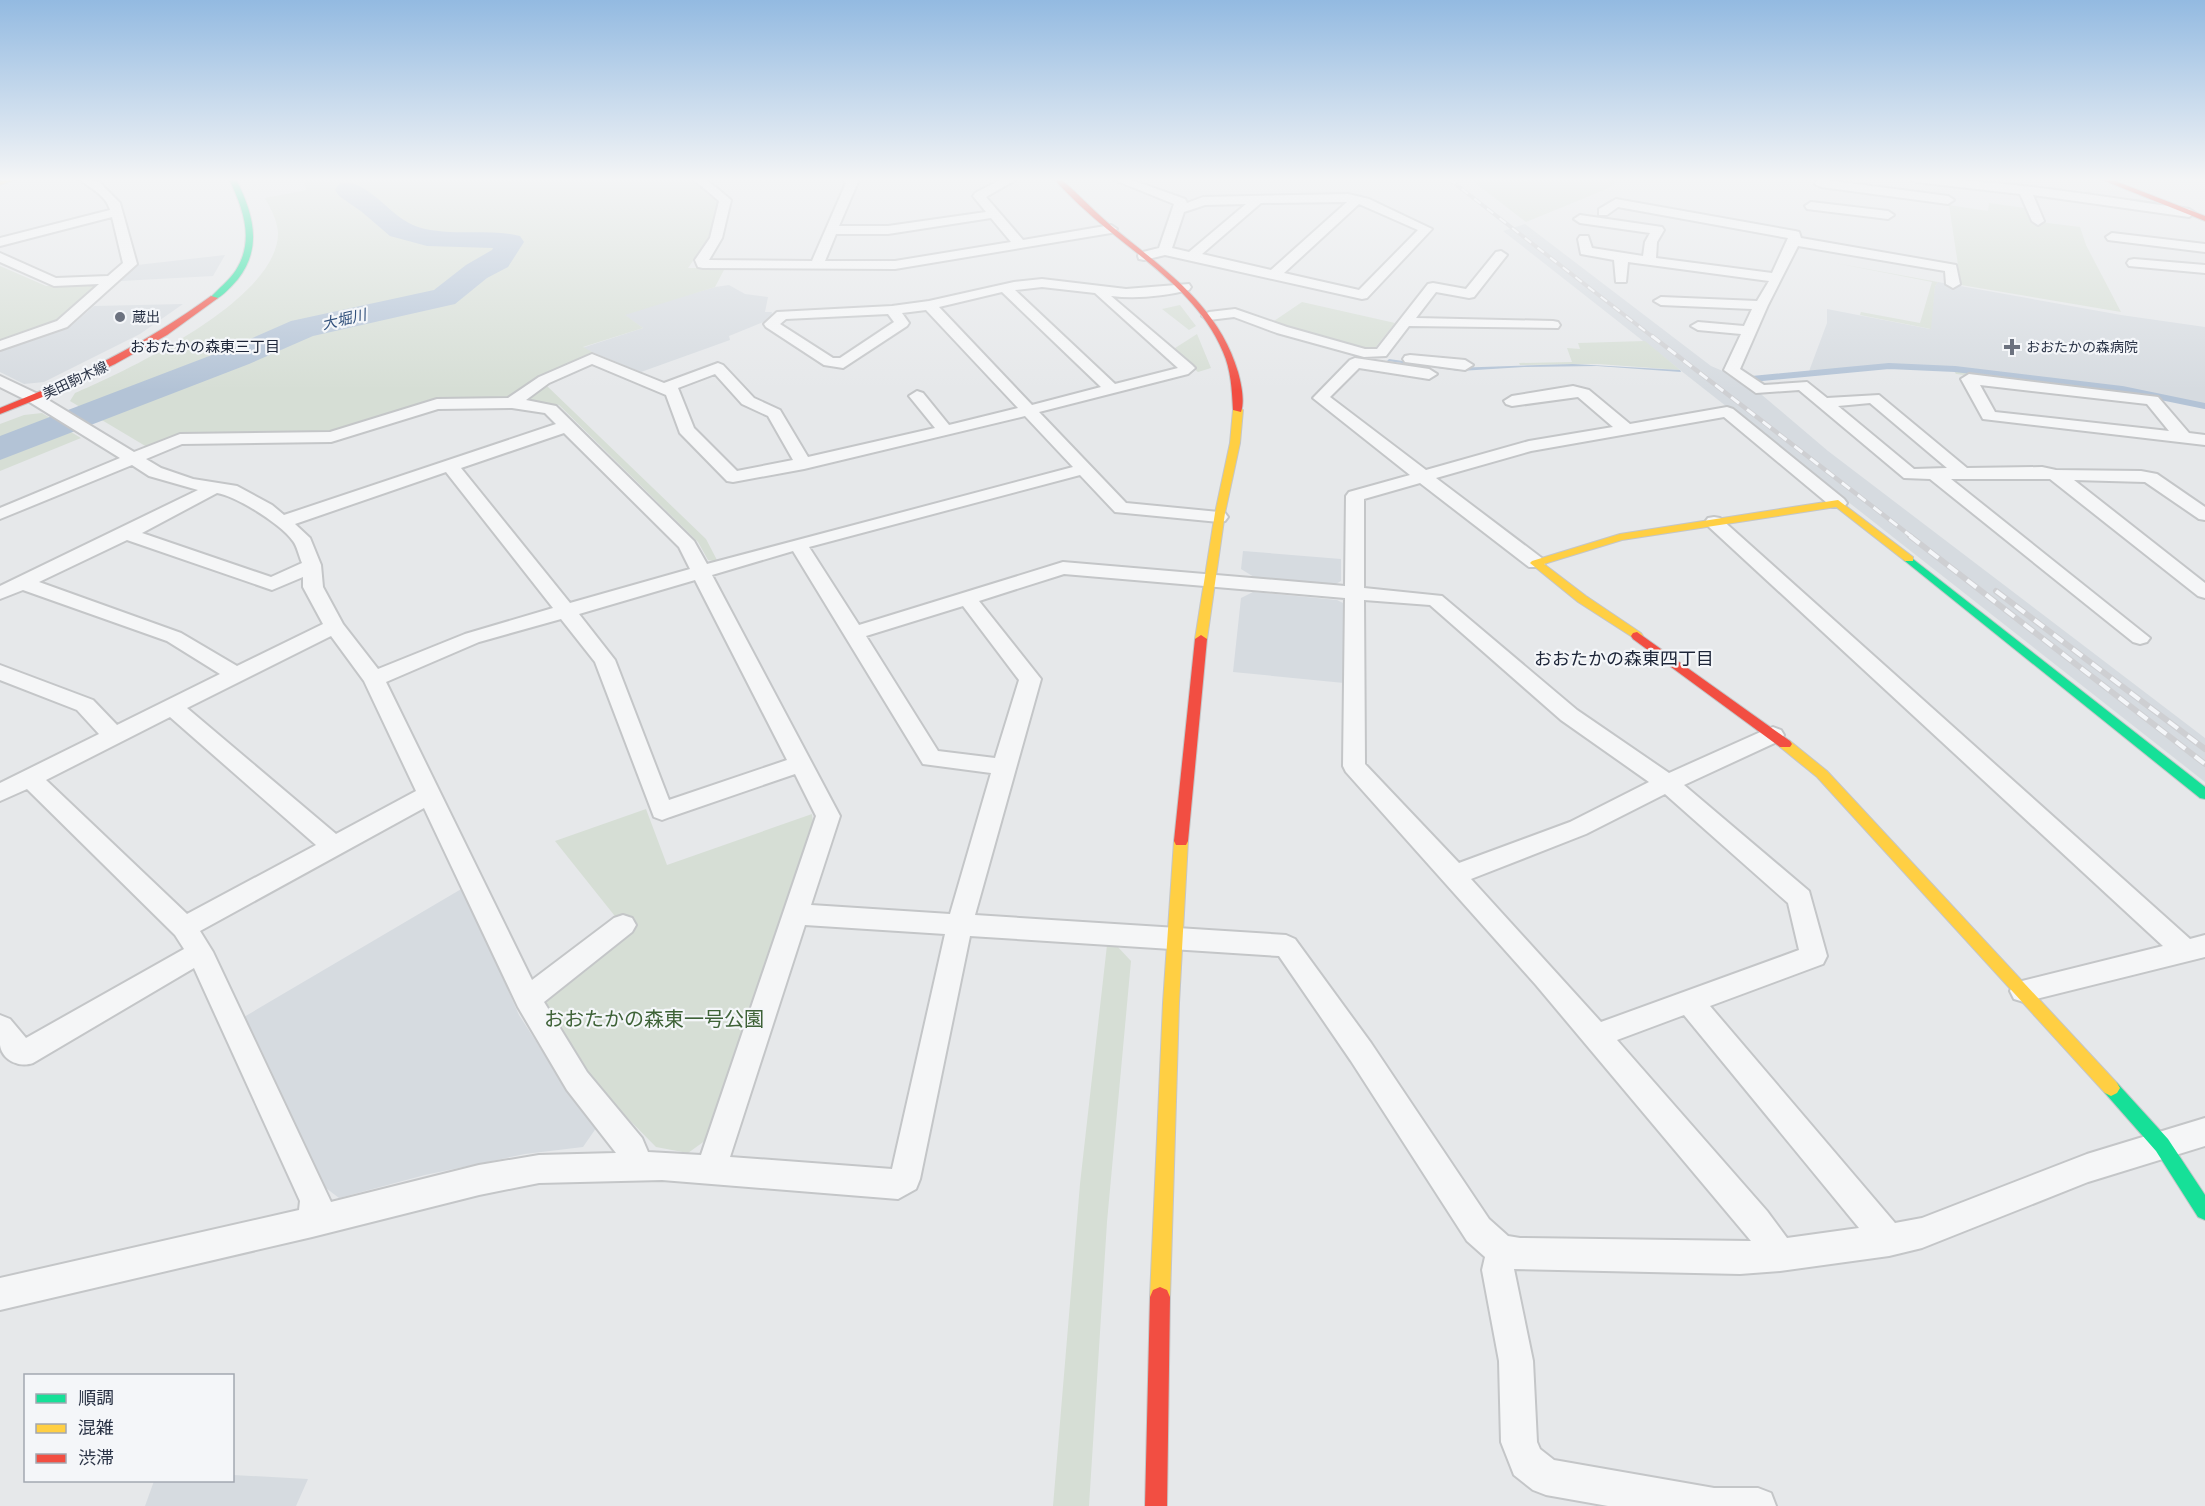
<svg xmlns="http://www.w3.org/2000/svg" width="2205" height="1506" font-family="Arial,'Noto Sans JP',sans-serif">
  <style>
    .built { fill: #d6dbe0 }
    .green { fill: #d6ded5 }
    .water { fill: #b3c3d6 }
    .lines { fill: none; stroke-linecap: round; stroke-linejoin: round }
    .stream { stroke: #b3c3d6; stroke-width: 6 }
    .river { fill: #b3c3d6; fill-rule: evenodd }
    .street-casing { stroke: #c4c6c8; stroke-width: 4 }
    .fast-casing { stroke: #c4c6c8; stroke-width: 2 }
    .slow-casing { stroke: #c4c6c8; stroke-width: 2 }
    .jam-casing { stroke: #c4c6c8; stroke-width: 2 }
    .street { fill: #f5f6f7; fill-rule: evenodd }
    .fast { fill: #16e098; fill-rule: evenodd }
    .slow { fill: #ffcf43; fill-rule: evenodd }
    .jam { fill: #f24e42; fill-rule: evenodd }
    .rail-far2-casing { stroke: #cecfd2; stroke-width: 4 }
    .rail-far1-casing { stroke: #cecfd2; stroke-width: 4.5 }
    .rail-casing { stroke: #cecfd2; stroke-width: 6 }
    .rail-far2 { stroke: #f4f6f9; stroke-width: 2; stroke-dasharray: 8; stroke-linecap: butt }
    .rail-far1 { stroke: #f4f6f9; stroke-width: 3; stroke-dasharray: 10; stroke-linecap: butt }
    .rail { stroke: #f4f6f9; stroke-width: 4; stroke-dasharray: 12; stroke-linecap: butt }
    .poi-dot { fill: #6c727f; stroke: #f4f6f9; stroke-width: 2 }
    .labels { text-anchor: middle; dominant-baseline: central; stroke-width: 4.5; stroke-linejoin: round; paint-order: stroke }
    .far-poi-label { font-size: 14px; fill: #2a3346; stroke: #f4f6f9; text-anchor: start }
    .far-street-label { font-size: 14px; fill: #2a3346; stroke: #f4f6f9 }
    .far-water-label { font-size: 15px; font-style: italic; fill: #32517c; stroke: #f4f6f9 }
    .far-neighbourhood-label { font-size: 15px; fill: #1c2437; stroke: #f4f6f9 }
    .neighbourhood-label { font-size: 18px; fill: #1c2437; stroke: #f4f6f9 }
    .near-park-label { font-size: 20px; fill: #3e6237; stroke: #f4f6f9 }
  </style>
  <rect width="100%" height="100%" fill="#e6e8ea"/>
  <path class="built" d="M 1525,224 L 1711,366 L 1732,375 L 1762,395 L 1828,451 L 2205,738 L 2205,782 L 1503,231 Z
    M 225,255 L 213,276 L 121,281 L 137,265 Z
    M 1938,282 L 2121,315 L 2205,327 L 2205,405 L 2120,388 L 1957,368 L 1892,365 L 1808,374 L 1827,323 L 1827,309 L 1930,329 L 1935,286 Z
    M 729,285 L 745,294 L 768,297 L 765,312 L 772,312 L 771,319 L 729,336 L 730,340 L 641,372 L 582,348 L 643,328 L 624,315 L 639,309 L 715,287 Z
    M 183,304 L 140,334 L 44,382 L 24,384 L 0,372 L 0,350 L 72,325 L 94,306 Z
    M 1243,551 L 1341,559 L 1341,581 L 1334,585 L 1254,577 L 1241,569 Z
    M 1253,592 L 1337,600 L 1345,604 L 1344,683 L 1233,672 L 1241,598 Z
    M 463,888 L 519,1015 L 566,1088 L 601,1121 L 583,1147 L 525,1154 L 425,1175 L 339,1198 L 322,1185 L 244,1017 Z
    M 233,1475 L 308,1479 L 296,1506 L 145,1506 L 154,1481 L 232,1480 Z"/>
  <path class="green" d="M 302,179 L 324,179 L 327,182 L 343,179 L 691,179 L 717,199 L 718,203 L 710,237 L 688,268 L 725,268 L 715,287 L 625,315 L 643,328 L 583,347 L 594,353 L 533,380 L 513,396 L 502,399 L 437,400 L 334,432 L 179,434 L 147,447 L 70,401 L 75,393 C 126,371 280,299 278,232 C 277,220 271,209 265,198 L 307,190 Z
    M 1470,179 L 1620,179 L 1609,188 L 1526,222 Z
    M 1989,203 L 2025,208 L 2031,221 L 2080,227 L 2086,245 L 2121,312 L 1961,285 L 1949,205 L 1988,211 Z
    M 1835,263 L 1938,282 L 1935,286 L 1931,329 L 1860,315 L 1861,312 L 1920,323 L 1932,282 Z
    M 0,266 L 46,286 L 97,284 L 99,286 L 58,322 L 0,343 Z
    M 1302,302 L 1395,323 L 1375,348 L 1364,348 L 1271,323 Z
    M 1180,305 L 1196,326 L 1189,330 L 1162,309 Z
    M 1197,334 L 1211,368 L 1198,372 L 1172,350 Z
    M 1645,341 L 1680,370 L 1598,364 L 1520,365 L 1519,363 L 1572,362 L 1567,348 L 1580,349 L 1578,343 Z
    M 1954,371 L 2158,396 L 2161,401 L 2141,396 L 1956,374 Z
    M 546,385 L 706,539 L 718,562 L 708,560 L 698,542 L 559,405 L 531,400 L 529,397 Z
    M 42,413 L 52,419 L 0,437 L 0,424 L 24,415 Z
    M 66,429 L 81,438 L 0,471 L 0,454 Z
    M 646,809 L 667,865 L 812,814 L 813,822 L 706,1140 L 688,1153 L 656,1147 L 586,1076 L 543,1007 L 548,991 L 618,920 L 555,841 Z
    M 1107,945 L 1116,945 L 1131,961 L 1107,1222 L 1089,1506 L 1053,1506 L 1080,1184 Z"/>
  <path class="water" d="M 1389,359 L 1452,368 L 1573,364 L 1680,370 L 1681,372 L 1597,366 L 1524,367 L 1460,371 L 1387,361 Z
    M 224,367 L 96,416 L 87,411 L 188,372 Z
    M 58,423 L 66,429 L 0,454 L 0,446 Z"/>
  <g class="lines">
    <path class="stream" d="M 1752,379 L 1889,366 L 1955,369 L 2122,389 L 2205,406"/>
    <path class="river" d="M 348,182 C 377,189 391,218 418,227 C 450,237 487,228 520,236 L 524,242 L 508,267 L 487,278 L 455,304 L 313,336 L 249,364 L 0,460 L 0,436 L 225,350 L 291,321 L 434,290 L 466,265 L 492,250 L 493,248 L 427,246 L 390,236 L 362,212 L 339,196 L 335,190 L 339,184 Z"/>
    <g class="street-casing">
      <path id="street" d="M 79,179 L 99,182 L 120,203 L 137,264 L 67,327 L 0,350 L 0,341 L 57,321 L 99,284 L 54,286 L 0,262 L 0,253 L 56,278 L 108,276 L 123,263 L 112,217 L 0,246 L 0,238 L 110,210 C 106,195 90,188 79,179 Z
        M 693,179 L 706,179 L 731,200 L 722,238 L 709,260 L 812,261 L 846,183 L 842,179 L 856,179 L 858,182 L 839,226 L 888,226 L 986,212 L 973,196 L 975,193 L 1002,179 L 1017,179 L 986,197 L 1023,240 L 1111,225 L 1117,229 L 1111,233 L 895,269 L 703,268 L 698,267 L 695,260 L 710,238 L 719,201 ZM 991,218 L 1011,242 L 895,261 L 825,261 L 836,234 L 888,234 Z
        M 1112,179 L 1129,179 L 1185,199 L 1187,203 L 1203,197 L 1348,194 L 1369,199 L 1432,229 L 1367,298 L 1362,299 L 1165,255 L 1144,260 L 1139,259 L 1138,256 L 1139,253 L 1159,248 L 1174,204 ZM 1347,202 L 1271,270 L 1202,254 L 1261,203 ZM 1246,204 L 1189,252 L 1172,248 L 1184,212 L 1205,205 ZM 1359,204 L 1418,230 L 1359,290 L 1284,273 Z
        M 1818,179 L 1948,196 L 1954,200 L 1948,204 L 1821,187 L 1815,184 Z
        M 1910,179 C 2004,179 2097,196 2189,209 L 2195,213 L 2189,217 L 2033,195 L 2044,221 L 2038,225 L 2032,221 L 2020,194 L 1916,182 Z
        M 1616,199 L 1795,231 L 1799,232 L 1801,238 L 1956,265 L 1960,284 L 1953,288 L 1946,284 L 1945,271 L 1798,246 L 1768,305 L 1740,369 L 1764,385 L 1807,382 L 1827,398 L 1879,395 L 1967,468 L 2042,467 L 2056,470 L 2141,471 L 2157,474 L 2205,507 L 2205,520 L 2199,519 L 2145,482 L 2074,480 L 2205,583 L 2205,598 L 2198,596 L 2050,479 L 1951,479 L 2150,638 L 2147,642 L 2140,644 L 2133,642 L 1930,479 L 1904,478 L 1799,390 L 1756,393 L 1724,370 L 1741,334 L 1698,330 L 1691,326 L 1698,322 L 1744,326 L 1752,309 L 1661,305 L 1654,301 L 1661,297 L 1757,301 L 1769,281 L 1628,262 L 1626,282 L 1616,282 L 1614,260 L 1581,254 L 1578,239 L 1580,236 L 1588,236 L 1592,248 L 1643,256 L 1645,242 L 1650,233 L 1580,223 L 1574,219 L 1580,215 L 1662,227 L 1664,230 L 1657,242 L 1656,258 L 1772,273 L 1788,238 L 1618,207 L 1607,215 L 1599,215 L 1599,209 ZM 1870,403 L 1947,468 L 1914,469 L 1838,406 Z
        M 1811,202 L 1888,211 L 1894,215 L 1888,219 L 1807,209 L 1805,206 Z
        M 2112,233 L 2205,244 L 2205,252 L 2108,240 L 2106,237 Z
        M 1501,251 L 1507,255 L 1474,297 L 1469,298 L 1436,292 L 1416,318 L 1553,321 L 1558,322 L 1560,325 L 1558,328 L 1409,326 L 1386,356 L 1364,357 L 1277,333 L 1234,317 L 1209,320 L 1202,316 L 1209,312 L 1235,309 L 1287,327 L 1365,349 L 1377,349 L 1428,284 L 1433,283 L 1466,289 L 1496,252 Z
        M 2134,259 L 2205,265 L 2205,273 L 2129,266 L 2127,263 L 2129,260 Z
        M 1042,279 L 1126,289 L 1189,284 L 1191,287 L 1189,290 C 1164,296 1137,299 1111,296 L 1192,365 L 1195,368 L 1188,374 L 1039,412 L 1126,503 L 1219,512 L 1225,513 L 1228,517 L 1225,521 L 1219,522 L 1115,512 L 1080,475 L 809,547 L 859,625 L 1063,562 L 1345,586 L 1346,496 L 1349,492 L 1410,475 L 1313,398 L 1350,360 L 1355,358 L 1429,369 L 1437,374 L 1429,379 L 1359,368 L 1330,397 L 1426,470 L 1529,441 L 1613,427 L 1578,397 L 1512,406 L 1506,404 L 1504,401 L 1512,396 L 1573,386 L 1589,390 L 1630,424 L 1727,407 L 1733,409 L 1844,499 L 1847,503 L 1844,507 L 1832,507 L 1724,417 L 1531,451 L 1436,478 L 1543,559 L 1545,563 L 1543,567 L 1529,567 L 1420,483 L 1364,499 L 1364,588 L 1442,596 L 1577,710 L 1669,773 L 1765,730 L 1773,727 L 1781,730 L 1784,735 L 1781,740 L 1684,785 L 1809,891 L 1827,956 L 1823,964 L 1710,1006 L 1895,1223 L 1922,1218 L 2087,1154 L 2205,1118 L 2205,1146 L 2088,1182 L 1922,1248 L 1889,1256 L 1780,1271 L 1740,1274 L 1514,1269 L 1533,1361 L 1537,1442 L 1540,1449 L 1554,1460 L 1714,1488 L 1758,1488 L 1771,1493 L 1776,1506 L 1608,1506 L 1546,1495 L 1533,1490 L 1514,1475 L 1501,1442 L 1499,1361 L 1482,1270 L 1485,1257 L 1467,1241 L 1351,1061 L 1279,956 L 970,936 L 920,1179 L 916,1189 L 898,1199 L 662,1180 L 539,1183 L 479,1195 L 312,1237 L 0,1310 L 0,1278 L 299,1210 L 300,1201 L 194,968 L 33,1063 C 19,1068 2,1060 0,1045 C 0,1035 0,1025 0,1015 L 10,1019 L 26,1038 L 184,949 L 175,935 L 27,789 L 0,801 L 0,783 L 99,734 L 77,710 L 0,680 L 0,665 L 93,700 L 117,725 L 220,674 L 167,641 L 23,590 L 0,599 L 0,586 L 198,490 L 149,476 L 132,465 L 0,519 L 0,508 L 120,458 L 28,401 L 0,387 L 0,376 L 40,395 L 134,452 L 180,434 L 330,432 L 437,399 L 508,398 L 539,377 L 592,354 L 664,383 L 718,363 L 723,365 L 754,398 L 780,410 L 808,457 L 935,428 L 909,396 L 917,391 L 923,393 L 949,425 L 1018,408 L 926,310 L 902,313 L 909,323 L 907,326 L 843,368 L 824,365 L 766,327 L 764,324 L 777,312 L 892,306 L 929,301 L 1014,282 ZM 1042,287 L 1095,293 L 1178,368 L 1115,384 L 1015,290 ZM 1002,292 L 1101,387 L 1032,405 L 939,307 ZM 888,314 L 894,322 L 840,358 L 833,358 L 780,324 L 786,319 ZM 592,364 L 666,395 L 680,433 L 727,481 L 733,482 L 804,469 L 1025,416 L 1073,467 L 707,564 L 694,541 L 556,406 L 526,400 L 549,383 ZM 715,374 L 742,404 L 768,416 L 793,460 L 737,471 L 694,428 L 678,388 ZM 512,408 L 545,413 L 556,424 L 284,515 L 272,505 L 237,486 L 193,479 L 161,468 L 146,459 L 182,444 L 331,442 L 438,409 ZM 564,433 L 679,547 L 690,569 L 570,603 L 461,468 ZM 446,472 L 553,608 L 465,634 L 378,669 L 343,624 L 323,587 L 321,565 L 310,538 L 295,524 ZM 217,493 C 236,496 281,524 293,541 C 297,546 299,556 302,563 L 271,577 L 142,533 ZM 127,540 L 272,590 L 303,577 L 303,587 L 323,624 L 237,666 L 181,633 L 39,582 ZM 793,551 L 923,764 L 991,773 L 950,914 L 811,905 L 840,816 L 712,575 ZM 1064,574 L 1345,598 L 1343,766 L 1346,772 L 1536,985 L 1751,1241 L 1520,1238 L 1508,1236 L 1489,1219 L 1371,1043 L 1295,939 L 1286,935 L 975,915 L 1041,679 L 979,601 ZM 695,580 L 787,760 L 669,800 L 615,660 L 579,614 ZM 1364,600 L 1430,605 L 1561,720 L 1649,782 L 1570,822 L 1459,863 L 1365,764 ZM 963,606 L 1019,680 L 995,758 L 938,751 L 866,636 ZM 561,619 L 595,662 L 654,817 L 662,820 L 670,817 L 795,774 L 816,816 L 701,1155 L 648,1152 L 642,1138 L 587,1072 L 544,1002 L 632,932 L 636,925 L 632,918 L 623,915 L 614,918 L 532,980 L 386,682 L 479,642 ZM 331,636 L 364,681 L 416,791 L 336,834 L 187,708 ZM 170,717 L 316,845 L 187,914 L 46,780 ZM 1665,794 L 1788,903 L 1799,950 L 1601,1022 L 1471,879 L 1586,834 ZM 424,808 L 518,1007 L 567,1090 L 616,1153 L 539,1155 L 479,1165 L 331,1202 L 213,952 L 200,931 ZM 805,925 L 945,934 L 892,1169 L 730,1157 ZM 1684,1015 L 1859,1228 L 1787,1238 L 1767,1211 L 1617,1040 Z
        M 1410,355 L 1465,360 L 1473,365 L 1465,370 L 1405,362 L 1403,359 L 1405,356 Z
        M 1969,374 L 2158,397 L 2189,433 L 2205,435 L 2205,445 L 1983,419 L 1961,379 ZM 1980,385 L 2147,404 L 2169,431 L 1995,412 Z
        M 1714,517 L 1720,518 L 2190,939 L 2205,935 L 2205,957 L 2024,1002 L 2014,999 L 2010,991 L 2014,983 L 2163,946 L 1708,526 L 1705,522 L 1708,518 Z"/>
    </g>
    <g class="fast-casing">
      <path id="fast" d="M 229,179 L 236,179 C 253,213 263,247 238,279 C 231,287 223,296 214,300 L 210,298 C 218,289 229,281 236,270 C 255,240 243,208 229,179 Z
        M 1909,556 L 2205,787 L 2205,799 L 2200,798 L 1905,561 L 1903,559 Z
        M 2111,1080 L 2117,1083 L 2168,1139 L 2205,1195 L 2205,1220 L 2198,1217 L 2156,1151 L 2105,1093 L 2102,1088 L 2105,1083 Z"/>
    </g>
    <g class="slow-casing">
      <path id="slow" d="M 6,179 L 17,179 L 0,185 L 0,181 Z
        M 1238,407 L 1243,410 L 1240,443 L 1225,513 L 1207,639 L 1201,643 L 1195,639 L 1215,513 L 1230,443 L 1233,410 Z
        M 1838,500 L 1913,557 L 1913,561 L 1905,561 L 1836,507 L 1622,540 L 1544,564 L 1586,596 L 1641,633 L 1643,636 L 1641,639 L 1637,640 L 1578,602 L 1530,563 L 1532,561 L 1620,534 Z
        M 1785,739 L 1790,741 L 1827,771 L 2117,1083 L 2120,1088 L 2117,1093 L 2111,1096 L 2105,1093 L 1817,777 L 1780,747 L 1778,744 L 1780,741 Z
        M 1181,836 L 1186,837 L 1188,841 L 1179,1003 L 1170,1297 L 1167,1304 L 1160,1307 L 1153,1304 L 1150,1297 L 1163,1003 L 1174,841 L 1176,837 Z"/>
    </g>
    <g class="jam-casing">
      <path id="jam" d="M 1054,179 L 1061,179 C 1077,193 1092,209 1108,223 C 1160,267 1218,303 1238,372 C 1241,383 1245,401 1241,412 L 1233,410 C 1232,390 1231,370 1223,352 C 1201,299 1150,264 1107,229 C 1089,214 1070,197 1054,179 Z
        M 2100,179 L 2110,179 L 2205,216 L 2205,221 Z
        M 211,296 L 218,298 L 167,335 L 115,364 L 60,390 L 0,414 L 0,408 C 75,378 146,344 211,296 Z
        M 1637,632 L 1790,741 L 1792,744 L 1790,747 L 1780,747 L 1633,639 L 1631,636 L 1633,633 Z
        M 1201,635 L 1207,639 L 1188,841 L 1186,845 L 1176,845 L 1174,841 L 1195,639 Z
        M 1160,1287 L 1167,1290 L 1170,1297 L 1167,1506 L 1145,1506 L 1150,1297 L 1153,1290 Z"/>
    </g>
    <use href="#street" class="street"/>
    <use href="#fast" class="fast"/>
    <use href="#slow" class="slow"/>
    <use href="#jam" class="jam"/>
    <g class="rail-far2-casing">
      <path id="rail-far2" d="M 1449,179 L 1654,338"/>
    </g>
    <g class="rail-far1-casing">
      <path id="rail-far1" d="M 1652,336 L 1912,537"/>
    </g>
    <g class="rail-casing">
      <path id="rail" d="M 1910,536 L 2205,764
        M 1996,591 L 2205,749"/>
    </g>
    <use href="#rail-far2" class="rail-far2"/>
    <use href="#rail-far1" class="rail-far1"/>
    <use href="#rail" class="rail"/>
  </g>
  <linearGradient id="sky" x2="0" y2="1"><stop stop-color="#93bae1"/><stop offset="0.46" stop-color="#f4f5f6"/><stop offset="1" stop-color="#f4f5f6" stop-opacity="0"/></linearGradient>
  <rect width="2205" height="390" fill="url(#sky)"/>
  <g class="poi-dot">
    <circle cx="120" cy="317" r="6"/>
    <path d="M2009 338h6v6h6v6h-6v6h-6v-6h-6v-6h6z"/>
  </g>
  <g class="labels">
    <g class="far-poi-label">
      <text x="132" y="317">蔵出</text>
      <text x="2026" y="347">おおたかの森病院</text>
    </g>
    <g class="far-street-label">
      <text transform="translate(75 380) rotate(-25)">美田駒木線</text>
    </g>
    <g class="far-water-label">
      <text transform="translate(344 319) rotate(-13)">大堀川</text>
    </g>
    <g class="far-neighbourhood-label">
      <text x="205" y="346">おおたかの森東三丁目</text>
    </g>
    <g class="neighbourhood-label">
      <text x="1624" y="659">おおたかの森東四丁目</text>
    </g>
    <g class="near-park-label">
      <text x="654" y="1019">おおたかの森東一号公園</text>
    </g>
  </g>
  <rect x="24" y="1374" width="210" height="108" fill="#f4f6f9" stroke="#a3a8b1" stroke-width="1.5"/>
  <rect x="36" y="1394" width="30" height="9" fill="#16e098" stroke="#a3a8b1" stroke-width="1.5"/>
  <text x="78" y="1404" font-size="18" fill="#2a3346">順調</text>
  <rect x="36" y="1424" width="30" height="9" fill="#ffcf43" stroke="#a3a8b1" stroke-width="1.5"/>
  <text x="78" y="1434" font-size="18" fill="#2a3346">混雑</text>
  <rect x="36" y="1454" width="30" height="9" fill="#f24e42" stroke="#a3a8b1" stroke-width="1.5"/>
  <text x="78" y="1464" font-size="18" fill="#2a3346">渋滞</text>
</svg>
